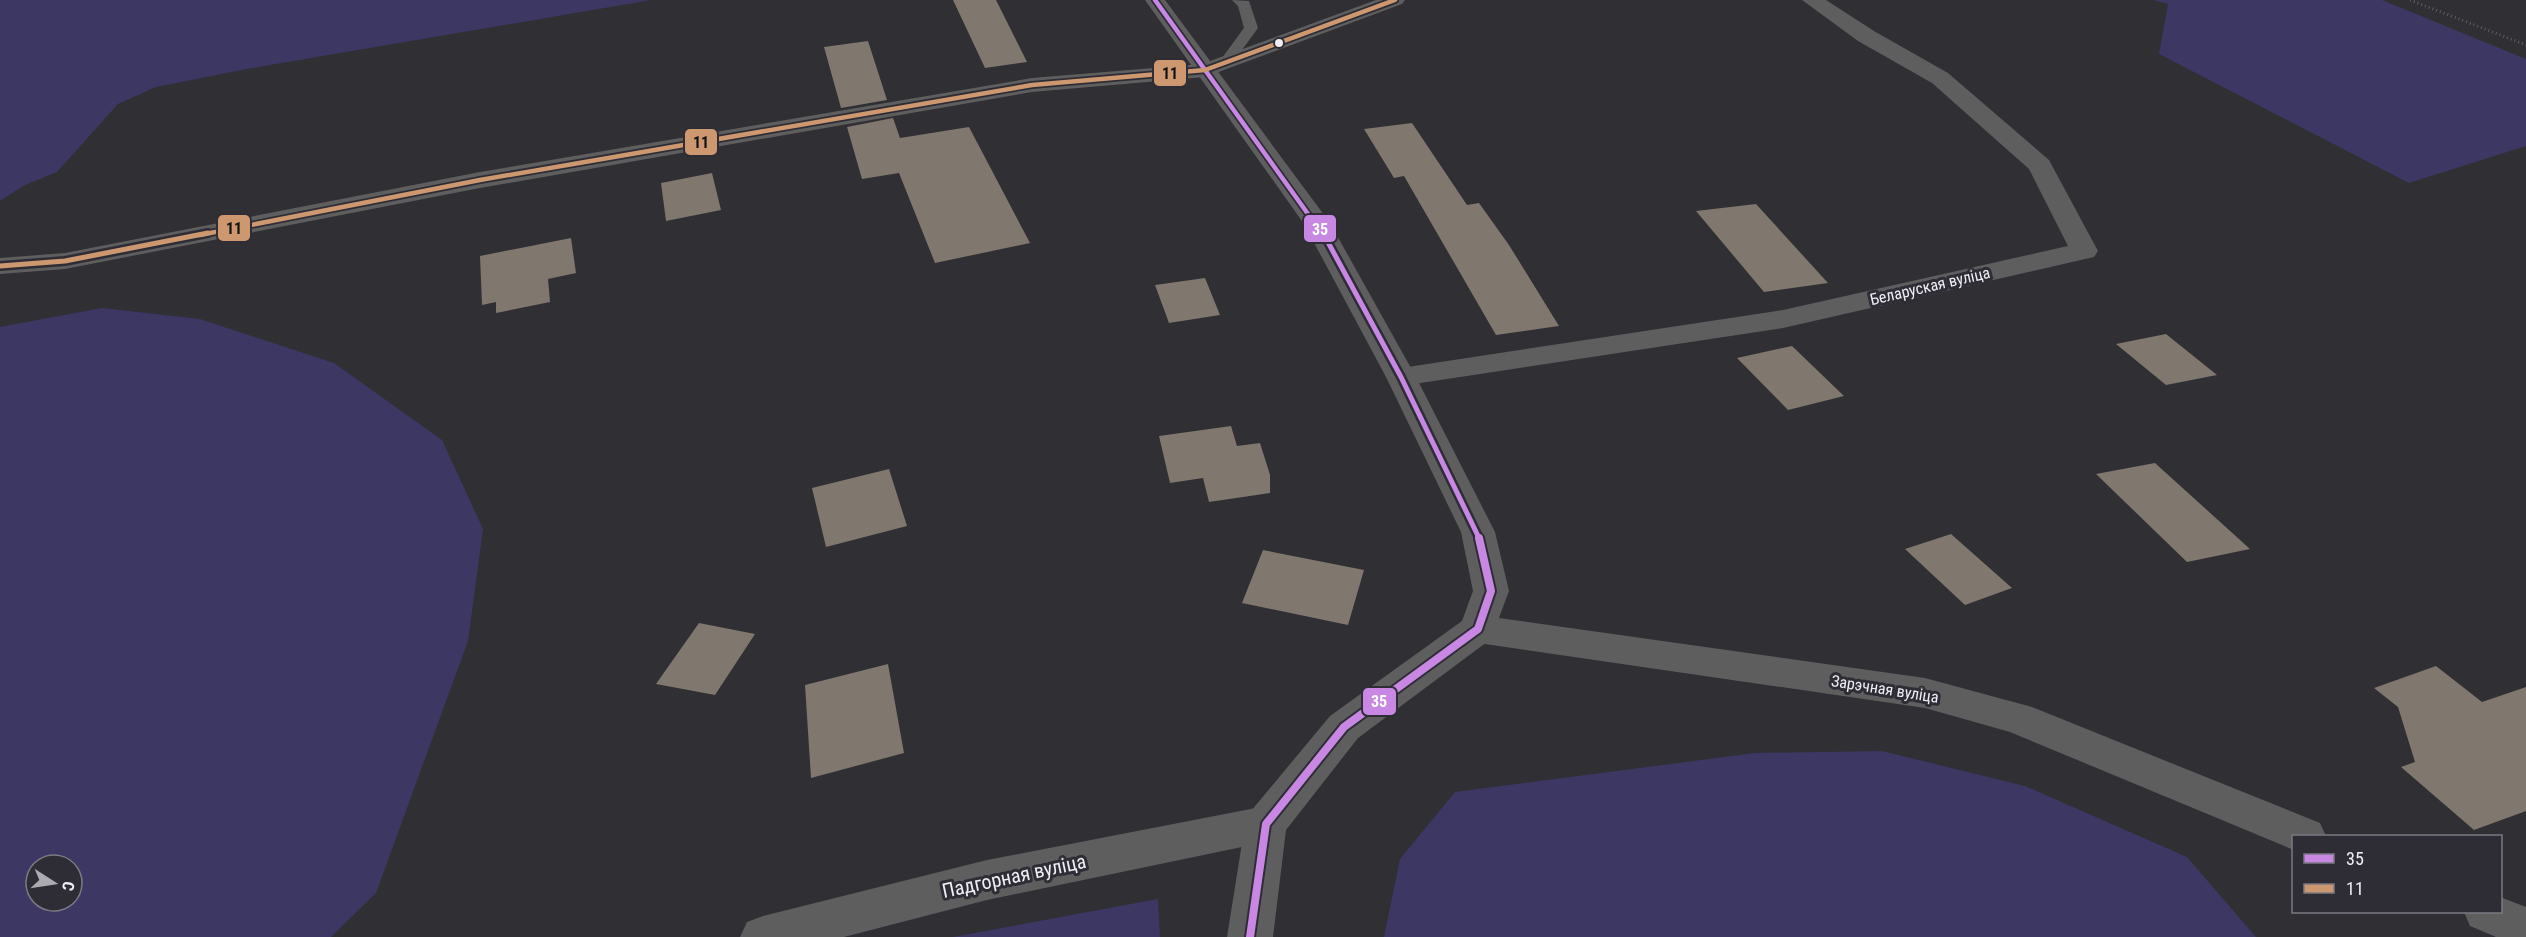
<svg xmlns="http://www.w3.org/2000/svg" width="2526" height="937" font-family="'Roboto Condensed',sans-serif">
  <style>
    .green { fill: #3d3763; fill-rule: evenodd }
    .building { fill: #80776e }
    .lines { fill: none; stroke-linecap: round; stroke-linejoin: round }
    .path { stroke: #5f5f62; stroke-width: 3; stroke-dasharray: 1 3; stroke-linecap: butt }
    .service { fill: #5e5e5f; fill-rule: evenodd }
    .minor { fill: #5e5e5f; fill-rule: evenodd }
    .tertiary { fill: #5e5e5f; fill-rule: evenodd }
    .bus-1-far2-casing { stroke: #2e2d36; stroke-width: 8 }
    .bus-1-far1-casing { stroke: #2e2d36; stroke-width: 10 }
    .bus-1-casing { stroke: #2e2d36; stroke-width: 12 }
    .bus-2-far1-casing { stroke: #2e2d36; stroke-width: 8 }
    .bus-2-casing { stroke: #2e2d36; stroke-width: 10 }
    .bus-1-far2 { stroke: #c787e3; stroke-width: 4.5 }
    .bus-1-far1 { stroke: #c787e3; stroke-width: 5 }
    .bus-1 { stroke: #c787e3; stroke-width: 8 }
    .bus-2-far1 { stroke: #cd976f; stroke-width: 4.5 }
    .bus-2 { stroke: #cd976f; stroke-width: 5 }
    .bus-dot { fill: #eeeef4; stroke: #2e2d36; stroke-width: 2 }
    .labels { text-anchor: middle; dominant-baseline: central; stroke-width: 6; stroke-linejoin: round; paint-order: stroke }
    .street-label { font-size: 16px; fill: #eeeef4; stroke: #2e2d36 }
    .near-street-label { font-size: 20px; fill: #eeeef4; stroke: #2e2d36 }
    .line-badge { stroke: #2e2d36; stroke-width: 2 }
    .badge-label { font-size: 16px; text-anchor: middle; font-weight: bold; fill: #fff }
    .pale-badge-label { font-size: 16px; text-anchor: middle; font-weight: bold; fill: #111 }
  </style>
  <rect width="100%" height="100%" fill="#2f2f34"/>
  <path class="green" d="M 0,0 L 651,0 L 247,69 L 156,87 L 118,104 L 57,172 L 23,186 L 0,201 Z
    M 2153,0 L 2382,0 L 2526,59 L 2526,146 L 2409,183 L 2159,54 L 2168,4 Z
    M 102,308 L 200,319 L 334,363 L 442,440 L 483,529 L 468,641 L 376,893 L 331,937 L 0,937 L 0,327 ZM 36,865 L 72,865 L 72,901 L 36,901 Z
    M 1882,751 L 2025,786 L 2187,857 L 2256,937 L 1384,937 L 1400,859 L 1455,792 L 1755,753 Z
    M 1158,899 L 1160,937 L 953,937 Z"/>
  <path class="building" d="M 953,0 L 996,0 L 1027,62 L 985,68 Z
    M 868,41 L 887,100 L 841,108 L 824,47 Z
    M 893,118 L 900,138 L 969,127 L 1030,243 L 935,263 L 899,173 L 862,179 L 847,127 Z
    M 1412,123 L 1467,205 L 1479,203 L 1509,245 L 1559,326 L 1496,335 L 1404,176 L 1394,178 L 1364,129 Z
    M 712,173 L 721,210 L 666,221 L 661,183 Z
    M 1756,204 L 1828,283 L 1764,292 L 1696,211 Z
    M 571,238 L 576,273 L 548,279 L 550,302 L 496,313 L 496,302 L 482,305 L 480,256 Z
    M 1205,278 L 1220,315 L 1169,323 L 1155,285 Z
    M 2166,334 L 2217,375 L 2166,385 L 2116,344 Z
    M 1792,346 L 1844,396 L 1788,410 L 1737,358 Z
    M 1231,426 L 1237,446 L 1260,443 L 1270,475 L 1270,493 L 1209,502 L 1203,478 L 1170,483 L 1159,436 Z
    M 2155,463 L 2250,549 L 2187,562 L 2096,474 Z
    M 889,469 L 907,526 L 826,547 L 812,488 Z
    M 1951,534 L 2012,588 L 1965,605 L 1905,549 Z
    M 1263,550 L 1364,570 L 1348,625 L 1242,603 Z
    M 699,623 L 755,634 L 715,695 L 656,684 Z
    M 888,664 L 904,753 L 811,778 L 805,685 Z
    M 2436,666 L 2482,702 L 2526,687 L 2526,811 L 2474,830 L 2401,767 L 2415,762 L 2398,707 L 2374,688 Z"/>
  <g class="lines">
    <path class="path" d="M 2410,0 L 2526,45"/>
    <path class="service" d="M 1232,0 L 1249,1 L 1258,28 L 1231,65 L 1226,66 L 1219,62 L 1244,28 L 1238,6 Z"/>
    <path class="minor" d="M 1376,0 L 1405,0 L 1402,4 L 1205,77 L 1032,92 L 480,188 L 65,269 L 0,274 L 0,258 L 65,253 L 480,172 L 1032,78 L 1202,64 Z
      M 1802,0 L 1826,0 L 1874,31 L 1948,73 L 2049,160 L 2098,251 L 2094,257 L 1783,328 L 1401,386 L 1390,384 L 1386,377 L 1390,370 L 1401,368 L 1783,310 L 2068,246 L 2029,169 L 1932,83 L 1858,41 Z
      M 1478,615 L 1925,678 L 2032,707 L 2320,823 L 2326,836 L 2294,836 L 2294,850 L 2010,732 L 1925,708 L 1478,643 L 1465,639 L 1459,629 L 1465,619 Z
      M 1266,806 L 1281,811 L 1287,824 L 1281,837 L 1266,842 L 987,900 L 844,937 L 740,937 L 747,922 L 763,916 L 987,860 Z
      M 2500,897 L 2526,907 L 2526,937 L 2496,937 L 2470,926 L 2464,912 L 2500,912 Z"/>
    <path class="tertiary" d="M 1145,0 L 1165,0 L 1330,223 L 1416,377 L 1495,532 L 1509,591 L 1491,639 L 1358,738 L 1286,830 L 1273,937 L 1227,937 L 1245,824 L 1251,811 L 1330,716 L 1462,621 L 1473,591 L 1461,532 L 1386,377 L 1304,224 Z"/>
    <g class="bus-1-far2-casing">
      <path id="bus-1-far2" d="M 1155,0 L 1323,235"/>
    </g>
    <g class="bus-1-far1-casing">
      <path id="bus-1-far1" d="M 1323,233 L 1401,377 L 1480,540"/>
    </g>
    <g class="bus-1-casing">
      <path id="bus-1" d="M 1250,937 L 1266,824 L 1344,727 L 1478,629 L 1491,591 L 1479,538"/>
    </g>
    <g class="bus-2-far1-casing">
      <path id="bus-2-far1" d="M 200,235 L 480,180 L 1032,85 L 1205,70 L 1395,0"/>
    </g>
    <g class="bus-2-casing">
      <path id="bus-2" d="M 0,266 L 65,261 L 208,233"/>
    </g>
    <use href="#bus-1-far2" class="bus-1-far2"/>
    <use href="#bus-1-far1" class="bus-1-far1"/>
    <use href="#bus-1" class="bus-1"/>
    <use href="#bus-2-far1" class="bus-2-far1"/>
    <use href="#bus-2" class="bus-2"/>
  </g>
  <circle class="bus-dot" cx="1279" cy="43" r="5"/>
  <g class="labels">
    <g class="street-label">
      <text transform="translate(1930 286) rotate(-13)">Беларуская вуліца</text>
      <text transform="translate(1885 689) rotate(9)">Зарэчная вуліца</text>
    </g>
    <g class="near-street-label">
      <text transform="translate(1014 876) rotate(-12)">Падгорная вуліца</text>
    </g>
  </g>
  <g class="line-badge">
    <rect x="1153" y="59" width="34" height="28" rx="6" fill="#cd976f"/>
    <rect x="684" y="128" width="34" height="28" rx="6" fill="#cd976f"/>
    <rect x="217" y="214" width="34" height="28" rx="6" fill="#cd976f"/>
    <rect x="1303" y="214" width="34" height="29" rx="6" fill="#c787e3"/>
    <rect x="1362" y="687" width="35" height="29" rx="6" fill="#c787e3"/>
  </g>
  <g class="badge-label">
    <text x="1320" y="235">35</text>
    <text x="1379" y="707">35</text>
  </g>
  <g class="pale-badge-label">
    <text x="1170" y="79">11</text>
    <text x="701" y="148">11</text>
    <text x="234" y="234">11</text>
  </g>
  <rect x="2292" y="835" width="210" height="78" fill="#2e2d36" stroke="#7b7a82" stroke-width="1.5"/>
  <rect x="2304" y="854" width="30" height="9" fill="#c787e3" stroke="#7b7a82" stroke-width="1.5"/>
  <text x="2346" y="865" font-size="18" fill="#eeeef4">35</text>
  <rect x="2304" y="884" width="30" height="9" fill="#cd976f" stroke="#7b7a82" stroke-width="1.5"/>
  <text x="2346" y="895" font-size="18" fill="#eeeef4">11</text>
  <g transform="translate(54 883) rotate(102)"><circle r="28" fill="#2e2d36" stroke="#7b7a82" stroke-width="1.5"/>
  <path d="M0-4.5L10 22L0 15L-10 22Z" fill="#ababb1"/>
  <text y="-9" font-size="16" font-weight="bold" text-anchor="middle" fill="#eeeef4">С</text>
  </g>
</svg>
